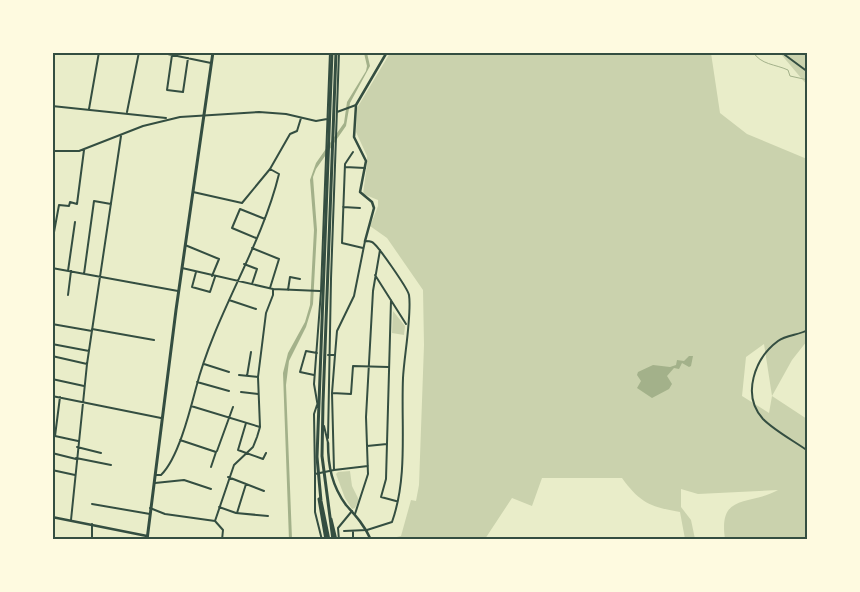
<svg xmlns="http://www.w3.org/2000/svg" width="860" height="592" font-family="'Zilla Slab',serif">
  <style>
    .green { fill: #cad2ad; fill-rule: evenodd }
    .water { fill: #a3b18a }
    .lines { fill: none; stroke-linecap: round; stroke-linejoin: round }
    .stream { stroke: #a3b18a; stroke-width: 1 }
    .minor { stroke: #344e41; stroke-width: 2 }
    .tertiary { stroke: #344e41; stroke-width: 2.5 }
    .trunk { stroke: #344e41; stroke-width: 3 }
    .neatline { fill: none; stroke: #344e41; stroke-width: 2 }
  </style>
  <rect width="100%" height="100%" fill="#e9edc9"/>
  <path class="green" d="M 390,53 L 711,53 L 720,113 L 747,134 L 807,159 L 807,341 L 792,360 L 772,396 L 807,419 L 807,539 L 725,539 C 718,492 750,506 778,490 L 698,494 L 681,489 L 681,507 L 691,520 L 695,539 L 685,539 L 680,512 C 651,507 640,503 622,478 L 542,478 L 532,506 L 512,498 L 485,539 L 388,539 L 401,536 L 411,500 L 416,501 L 419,485 L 424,345 L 423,290 L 387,238 L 370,226 L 378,206 L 378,200 L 363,194 L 367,164 L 367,156 L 356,132 L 357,108 ZM 764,344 L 772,396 L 769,413 L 742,396 L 746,357 Z
    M 780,53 L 807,53 L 807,85 Z
    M 393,311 L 405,326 L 404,335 L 392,333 Z
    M 350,471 L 352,486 L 359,500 L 355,508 L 352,509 L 345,498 L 336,474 L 338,472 Z"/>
  <path class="water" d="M 364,53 L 367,53 L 370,66 L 350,103 L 346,126 L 316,169 L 313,177 L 317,230 L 313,304 L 306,327 L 289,361 L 286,385 L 292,539 L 289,540 L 283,373 L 288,353 L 305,322 L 310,305 L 314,230 L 310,180 L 316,163 L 344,123 L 347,102 L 366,71 L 367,66 Z
    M 689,356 L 693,356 L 691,366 L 689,367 L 682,363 L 679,369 L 674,368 L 667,376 L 672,384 L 669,389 L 652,398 L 637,388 L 641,381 L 637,375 L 638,372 L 653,365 L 670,367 L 676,365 L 677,360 L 684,361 Z"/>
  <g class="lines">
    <path class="stream" d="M 753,52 C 761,65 775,64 788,70 L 790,76 L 808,80"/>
    <path class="minor" d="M 158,52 L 211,63
      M 781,52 L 808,72
      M 172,55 L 167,90 L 183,92 L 188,58
      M 52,106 L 166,118
      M 89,109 L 99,52
      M 127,112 L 139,52
      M 337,112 L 356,105
      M 52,151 L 79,151 L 143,126 L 180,117 L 259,112 L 286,114 L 316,121 L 327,119
      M 353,152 L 345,164 L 342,243 L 363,248
      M 345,167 L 365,168
      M 193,192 L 242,203 L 270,169 L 290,134 L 297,131 L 301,118
      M 343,207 L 360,208
      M 256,238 L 232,228 L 240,209 L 265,219
      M 52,243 L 59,205 L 69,206 L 70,202 L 77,204 L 84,150
      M 185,245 L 219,259 L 212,276
      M 252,248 L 279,259 L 270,288
      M 244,264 L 257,269 L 252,284
      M 52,268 L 178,291
      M 182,268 L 273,289 L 273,295 L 266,313 L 258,377 L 260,427 L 257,437 L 253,447 L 234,465 L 215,521
      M 68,271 L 75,222
      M 196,272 L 192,287 L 210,292 L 215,277
      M 84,274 L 94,201 L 111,204
      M 375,275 L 406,324
      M 273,289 L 320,291
      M 288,290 L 290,277 L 300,279
      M 68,295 L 71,271
      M 229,300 L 256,309
      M 391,300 L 386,479 L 381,497 L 396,501
      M 52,324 L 92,331
      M 92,329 L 154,340
      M 808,330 C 799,335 786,335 778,341 C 755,358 741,395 763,419 C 775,431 794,441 808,451
      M 52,344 L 89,351
      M 328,355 L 335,355 L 337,331 L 354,296 L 365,241 C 367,241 370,241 372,242 C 377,244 408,289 409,295 C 412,314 404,357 403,378 C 401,426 408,477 392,522 L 367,530 L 344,531
      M 52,356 L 87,364
      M 204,364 L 229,372
      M 239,375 L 258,377
      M 314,375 L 300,372 L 306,351 L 317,353
      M 247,376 L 251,352
      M 52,379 L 84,386
      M 197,382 L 229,391
      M 241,392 L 258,394
      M 332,393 L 351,394 L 353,366 L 388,367
      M 52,396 L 161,418
      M 60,397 L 55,436 L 78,441
      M 191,406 L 260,427
      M 318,407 L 314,384 L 321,291 L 330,52
      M 246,423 L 238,450 L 263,459 L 266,453
      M 324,426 L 328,443
      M 328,438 L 331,279 L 339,52
      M 180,440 L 216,452 L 211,467
      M 367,446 L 387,444
      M 77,447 L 101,453
      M 217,451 L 233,407
      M 52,453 L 76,459
      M 76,458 L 111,465
      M 52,470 L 75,475
      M 334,470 L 368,466
      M 315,474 L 314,414 L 317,405
      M 156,475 L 161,475 C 178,459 190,411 196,388 C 215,314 261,248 279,174 L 270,169
      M 228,477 L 264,491
      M 155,483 L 184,480 L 211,489
      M 92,504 L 150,514
      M 219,507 L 236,513 L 268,516
      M 150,508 L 165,514 L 215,521 L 223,530 L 222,540
      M 237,513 L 246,484
      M 355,514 L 368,474 L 366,417 L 373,291 L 380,250
      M 71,520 L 87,364 L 121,136
      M 353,531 L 353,540
      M 92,540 L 92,524
      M 322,540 L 315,512 L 315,474 L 334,470 L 332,393 L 335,355
      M 339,540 L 338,528 L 352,511"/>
    <path class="tertiary" d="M 365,241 L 374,208 L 372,202 L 360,192 L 366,161 L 354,137 L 356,105 L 387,52
      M 328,443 C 328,466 332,486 346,505 C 356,516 365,526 371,540
      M 52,517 L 147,536"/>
    <path class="trunk" d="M 319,499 L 326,540
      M 331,519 L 336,540
      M 147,540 L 176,310 L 213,52
      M 329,540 L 321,501 L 317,457 L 332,52
      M 333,540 L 322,456 L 323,403 L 336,52"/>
  </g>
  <rect width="860" height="592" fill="none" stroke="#fefae0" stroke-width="108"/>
  <rect x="54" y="54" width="752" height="484" class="neatline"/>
</svg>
